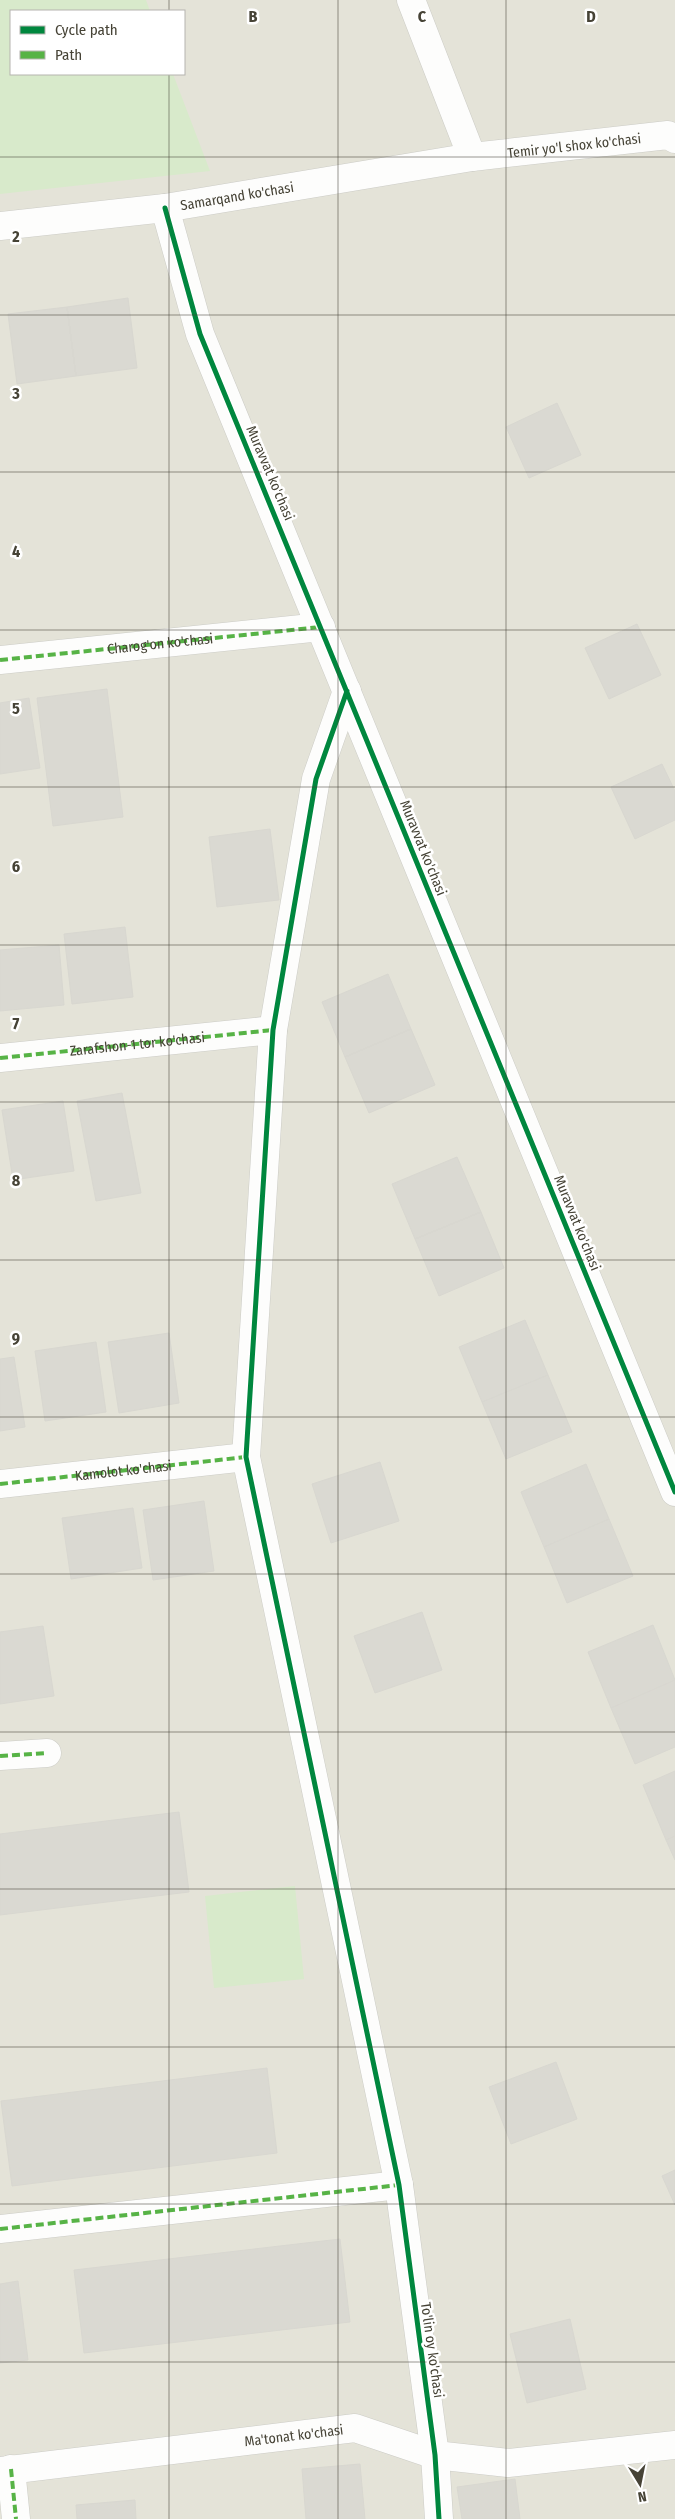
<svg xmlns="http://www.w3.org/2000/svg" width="675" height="2519" font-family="'Fira Sans Condensed',sans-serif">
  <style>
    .residential { fill: #e4e3d8; fill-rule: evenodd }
    .green { fill: #d8eacb }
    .building { fill: #dad9d2; stroke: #d8d7d0 }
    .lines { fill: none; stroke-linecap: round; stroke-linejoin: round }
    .minor-casing { stroke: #ccccc6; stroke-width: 29 }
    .minor { stroke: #fdfdfc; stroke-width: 28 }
    .quiet { stroke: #57b346; stroke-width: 4; stroke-dasharray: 8 4; stroke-linecap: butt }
    .cycleway-casing { stroke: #fff; stroke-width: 8 }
    .cycleway { stroke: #00873e; stroke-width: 5 }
    .grid { fill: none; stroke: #464336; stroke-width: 1; stroke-opacity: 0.55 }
    .labels { text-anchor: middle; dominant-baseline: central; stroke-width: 5; stroke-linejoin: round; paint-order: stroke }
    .street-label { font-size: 14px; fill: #464336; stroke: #fff }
    .grid-label { font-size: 16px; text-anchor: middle; font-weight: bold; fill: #464336; stroke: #fff; stroke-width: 5; stroke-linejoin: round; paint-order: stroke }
  </style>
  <rect width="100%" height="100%" fill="#f0f0ea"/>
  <path class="residential" d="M 0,0 L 675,0 L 675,2519 L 0,2519 ZM 11,11 L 184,11 L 184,74 L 11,74 Z"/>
  <path class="green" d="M 0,0 L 146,0 L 150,11 L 11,11 L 11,74 L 173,74 L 210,171 L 0,194 Z
    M 295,1886 L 304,1979 L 214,1988 L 205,1896 Z"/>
  <path class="building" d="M 128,298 L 137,368 L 76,376 L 67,307 Z
    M 67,307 L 76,376 L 17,384 L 8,314 Z
    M 557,403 L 581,455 L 529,478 L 506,427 Z
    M 637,624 L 661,675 L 609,699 L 585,648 Z
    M 107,689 L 123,817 L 53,826 L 37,698 Z
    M 29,698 L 40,768 L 0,774 L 0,703 Z
    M 662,764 L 675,791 L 675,820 L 635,839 L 611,787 Z
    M 270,829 L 279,900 L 217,907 L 209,837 Z
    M 125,927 L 133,997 L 72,1004 L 64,934 Z
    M 59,945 L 64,1005 L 0,1011 L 0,950 Z
    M 388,974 L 411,1029 L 345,1057 L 322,1002 Z
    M 411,1029 L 435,1085 L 369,1113 L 345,1057 Z
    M 122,1093 L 141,1193 L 96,1201 L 77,1101 Z
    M 63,1101 L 74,1171 L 13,1180 L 2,1110 Z
    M 457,1157 L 481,1212 L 415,1239 L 392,1184 Z
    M 481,1212 L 504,1268 L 439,1296 L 415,1239 Z
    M 525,1320 L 548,1375 L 482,1402 L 459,1347 Z
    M 169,1333 L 179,1403 L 119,1413 L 108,1342 Z
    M 96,1342 L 106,1412 L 45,1421 L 35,1351 Z
    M 14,1357 L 25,1427 L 0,1431 L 0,1359 Z
    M 548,1375 L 572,1432 L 506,1459 L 482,1402 Z
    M 380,1462 L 399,1521 L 331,1543 L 312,1484 Z
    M 586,1464 L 609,1519 L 544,1547 L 521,1492 Z
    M 204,1501 L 214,1571 L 153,1580 L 143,1510 Z
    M 133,1508 L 142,1568 L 71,1579 L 62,1518 Z
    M 609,1519 L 633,1576 L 567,1603 L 544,1547 Z
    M 422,1612 L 442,1670 L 375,1693 L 354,1636 Z
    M 653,1625 L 675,1680 L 611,1708 L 588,1652 Z
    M 43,1626 L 54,1696 L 0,1704 L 0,1632 Z
    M 675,1680 L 675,1747 L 635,1764 L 611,1708 Z
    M 675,1771 L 675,1836 L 666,1840 L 643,1785 Z
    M 179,1812 L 189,1892 L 0,1915 L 0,1834 Z
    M 675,1836 L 675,1860 L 666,1840 Z
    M 556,2062 L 577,2119 L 511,2144 L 489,2087 Z
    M 267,2068 L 277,2153 L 12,2186 L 1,2101 Z
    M 675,2170 L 675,2205 L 662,2176 Z
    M 340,2239 L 350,2322 L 84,2353 L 74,2270 Z
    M 18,2281 L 28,2360 L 0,2363 L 0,2284 Z
    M 570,2319 L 586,2389 L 527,2403 L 510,2334 Z
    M 360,2464 L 365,2519 L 306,2519 L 302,2469 Z
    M 515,2479 L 520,2519 L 462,2519 L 457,2487 Z
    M 135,2500 L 136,2519 L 77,2519 L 76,2505 Z"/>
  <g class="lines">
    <g class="minor-casing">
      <g id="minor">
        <path d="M 411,0 L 472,157"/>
        <path d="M 165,208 L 200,334 L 675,1492"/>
        <path id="s1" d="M 0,226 L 165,208 L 472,157 L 668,135 L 675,139"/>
        <path id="s2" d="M 0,660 L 321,627"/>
        <path d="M 347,691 L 316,779 L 273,1030 L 246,1457 L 399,2185 L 435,2455 L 439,2519"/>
        <path id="s3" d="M 0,1058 L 273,1030"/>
        <path id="s4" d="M 0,1484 L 246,1457"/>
        <path d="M 0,1756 L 47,1753"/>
        <path d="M 0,2229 L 399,2185"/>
        <path d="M 11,2469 L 16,2519"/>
        <path id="s5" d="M 0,2471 L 355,2428 L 435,2455 L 508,2463 L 675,2445"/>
      </g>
    </g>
    <use href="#minor" class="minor"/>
    <path class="quiet" d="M 0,660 L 321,627
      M 0,1058 L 273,1030
      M 0,1484 L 246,1457
      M 0,1756 L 47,1753
      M 0,2229 L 399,2185
      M 11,2469 L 16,2519"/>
    <g class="cycleway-casing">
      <path id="cycleway" d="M 165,208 L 200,334 L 675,1492
        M 347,691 L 316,779 L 273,1030 L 246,1457 L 399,2185 L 435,2455 L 439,2519"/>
    </g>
    <use href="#cycleway" class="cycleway"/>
  </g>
  <path class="grid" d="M 169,0 L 169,11M 338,0 L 338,2519M 506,0 L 506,2519M 169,74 L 169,2519M 0,157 L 675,157M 0,315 L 675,315M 0,472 L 675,472M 0,630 L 675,630M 0,787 L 675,787M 0,945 L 675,945M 0,1102 L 675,1102M 0,1260 L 675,1260M 0,1417 L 675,1417M 0,1574 L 675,1574M 0,1732 L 675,1732M 0,1889 L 675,1889M 0,2047 L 675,2047M 0,2204 L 675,2204M 0,2362 L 675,2362"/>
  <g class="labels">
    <g class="street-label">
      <text stroke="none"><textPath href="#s1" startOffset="580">Temir yo'l shox ko'chasi</textPath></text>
      <text stroke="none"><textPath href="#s1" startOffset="239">Samarqand ko'chasi</textPath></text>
      <text transform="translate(270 473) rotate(67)">Muravvat ko'chasi</text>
      <text stroke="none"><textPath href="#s2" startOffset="161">Charog'on ko'chasi</textPath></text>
      <text transform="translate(423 848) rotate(68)">Muravvat ko'chasi</text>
      <text stroke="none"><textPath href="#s3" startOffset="138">Zarafshon-1 tor ko'chasi</textPath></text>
      <text transform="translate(577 1223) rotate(68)">Muravvat ko'chasi</text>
      <text stroke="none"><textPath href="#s4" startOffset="124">Kamolot ko'chasi</textPath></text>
      <text transform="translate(432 2350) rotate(82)">To'lin oy ko'chasi</text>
      <text stroke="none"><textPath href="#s5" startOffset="296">Ma'tonat ko'chasi</textPath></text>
    </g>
  </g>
  <g class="grid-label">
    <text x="253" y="22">B</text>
    <text x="422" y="22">C</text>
    <text x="591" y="22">D</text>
    <text x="16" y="242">2</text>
    <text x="16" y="399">3</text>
    <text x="16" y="557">4</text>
    <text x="16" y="714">5</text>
    <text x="16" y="872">6</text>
    <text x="16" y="1029">7</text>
    <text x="16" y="1186">8</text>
    <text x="16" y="1344">9</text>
  </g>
  <rect x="10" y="10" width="175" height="65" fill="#ffffff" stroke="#b5b4af"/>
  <rect x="20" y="26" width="25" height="8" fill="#00873e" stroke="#b5b4af"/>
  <text x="55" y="35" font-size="15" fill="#464336">Cycle path</text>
  <rect x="20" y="51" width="25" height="8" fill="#57b346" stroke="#b5b4af"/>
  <text x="55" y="60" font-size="15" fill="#464336">Path</text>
  <g transform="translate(640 2484) rotate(170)" stroke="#ffffff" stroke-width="4" paint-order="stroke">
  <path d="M0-4L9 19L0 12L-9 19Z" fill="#464336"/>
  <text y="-8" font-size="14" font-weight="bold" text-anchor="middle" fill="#464336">N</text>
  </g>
</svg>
